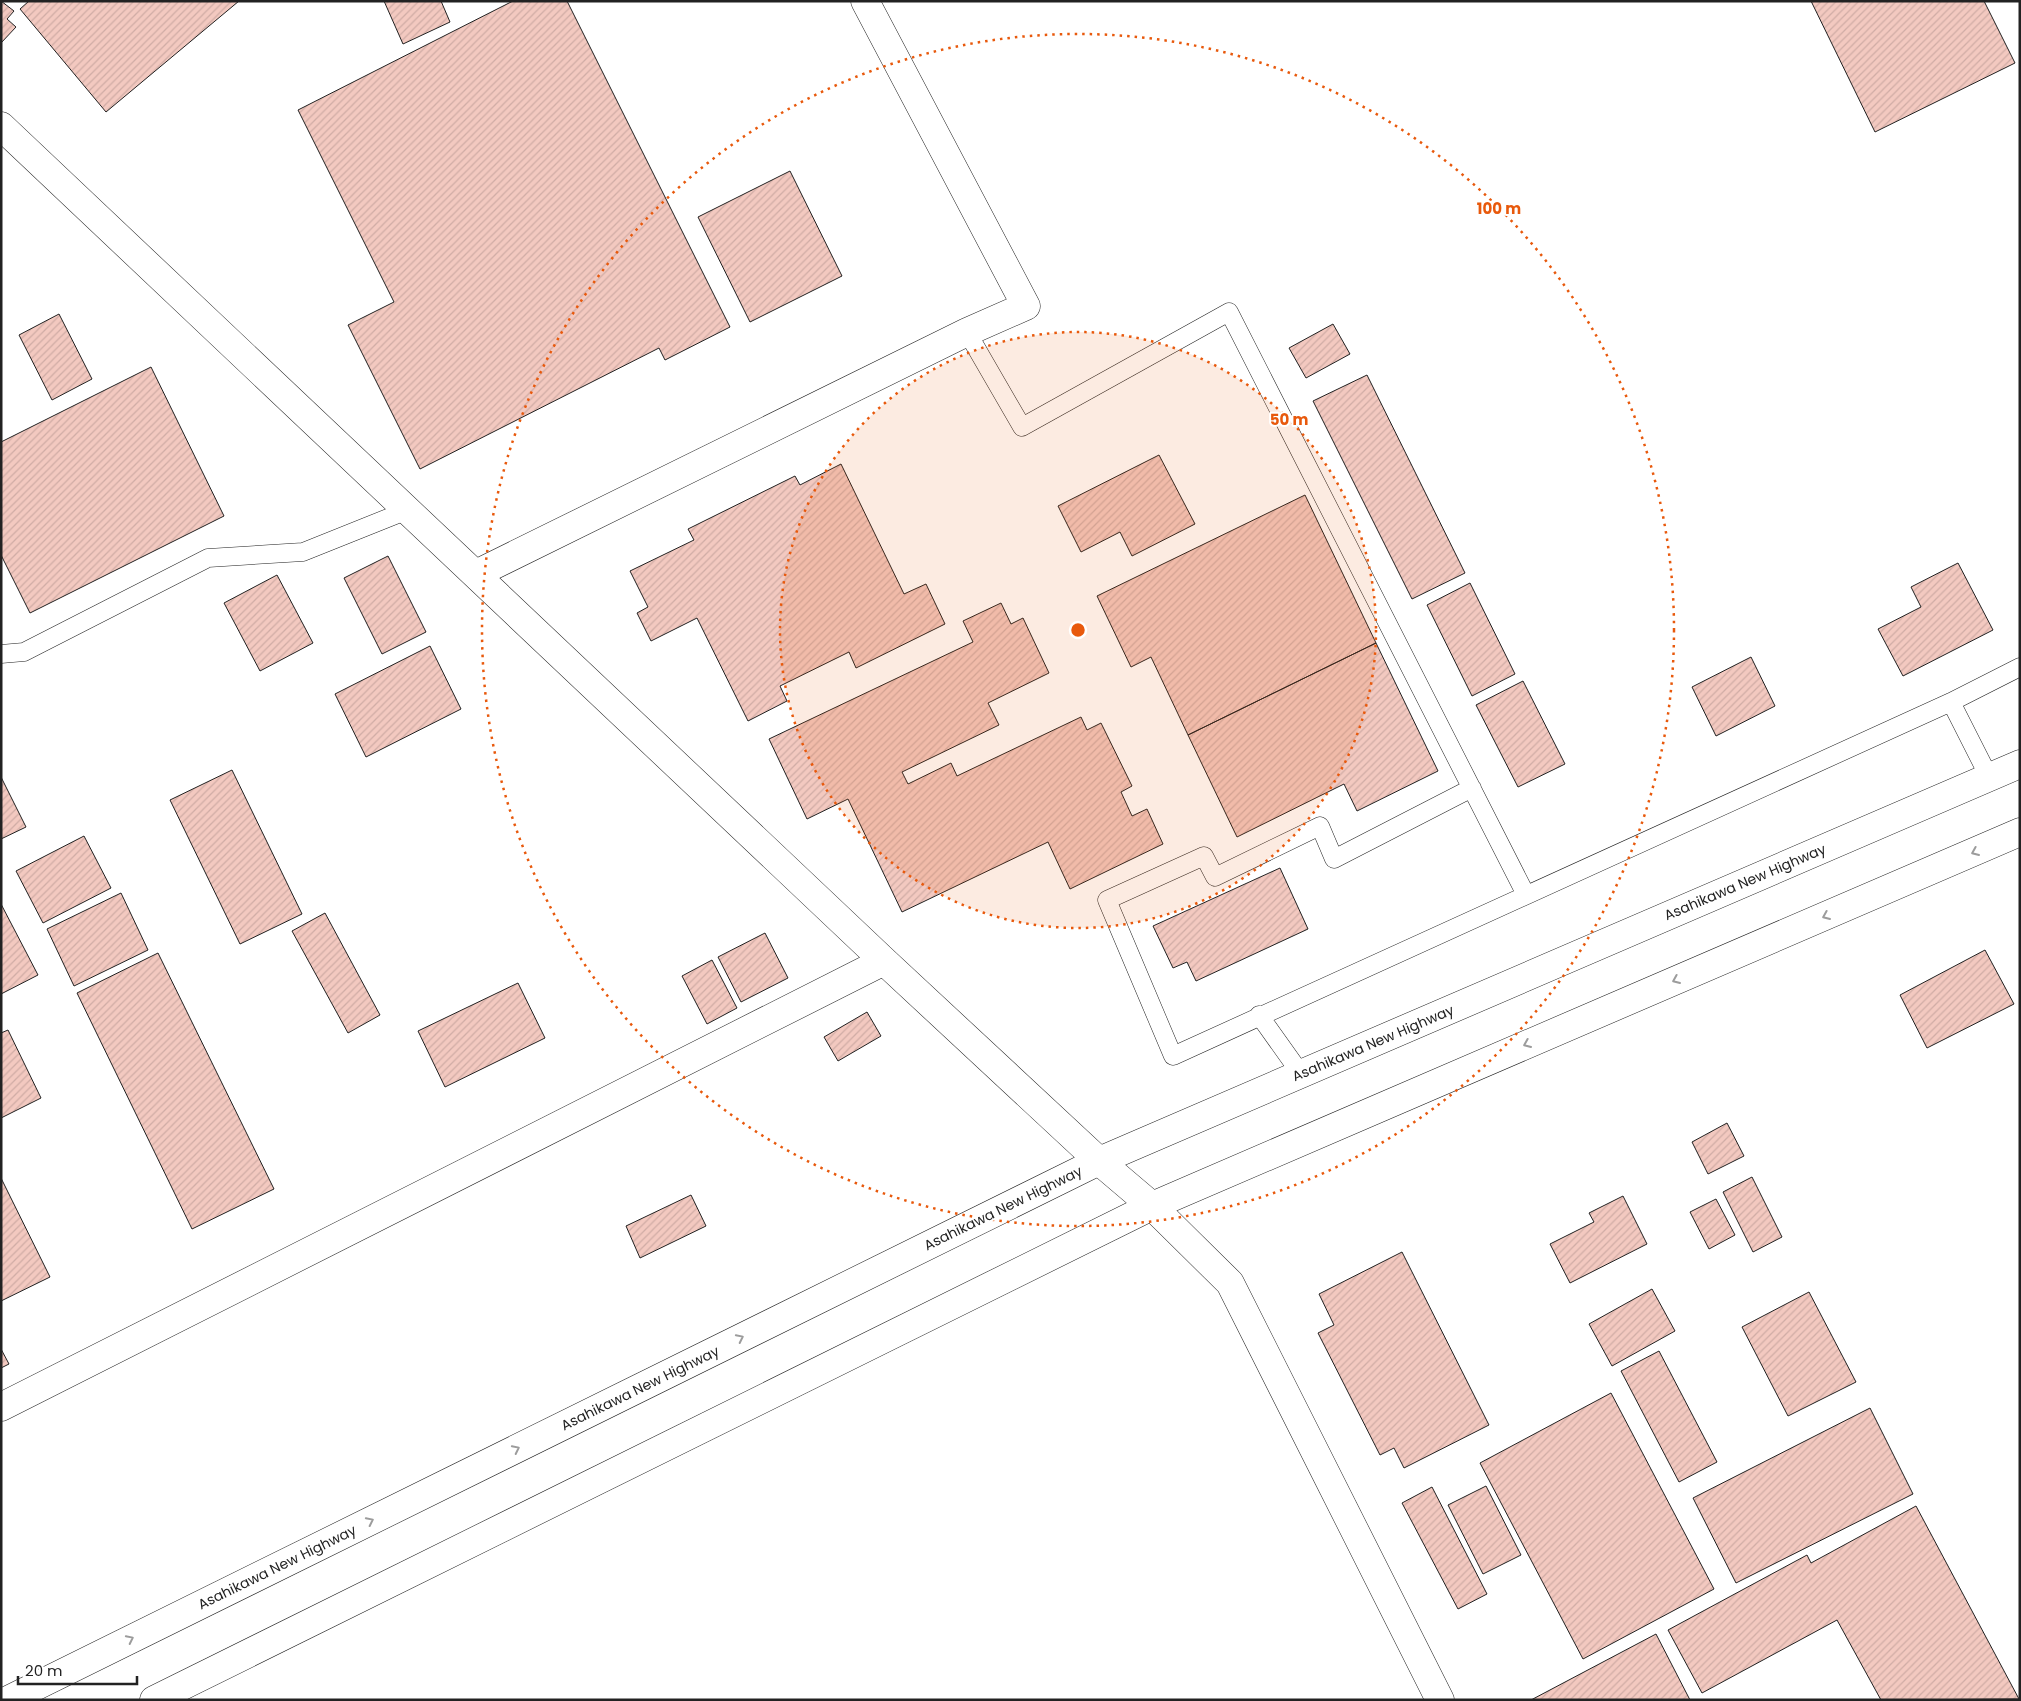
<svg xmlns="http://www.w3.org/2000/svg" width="2021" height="1701" font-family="Poppins,sans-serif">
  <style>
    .building { fill: url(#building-hatch); stroke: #222 }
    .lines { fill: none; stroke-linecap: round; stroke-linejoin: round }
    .lane-casing { stroke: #222; stroke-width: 19 }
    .street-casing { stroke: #222; stroke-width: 29 }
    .highway-casing { stroke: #222; stroke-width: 29 }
    .lane { stroke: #fff; stroke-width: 18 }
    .street { stroke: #fff; stroke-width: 28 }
    .highway { stroke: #fff; stroke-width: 28 }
    .oneway { stroke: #9c9c9c }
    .ring { fill: none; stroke: #e8590c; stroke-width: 2.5; stroke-dasharray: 2.5 5 }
    .labels { text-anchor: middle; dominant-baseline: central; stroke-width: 4; stroke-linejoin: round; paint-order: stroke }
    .street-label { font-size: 14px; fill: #222; stroke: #fff }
    .centre { fill: #e8590c; stroke: #fff; stroke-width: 2.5 }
    .ring-label { font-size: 15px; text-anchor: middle; font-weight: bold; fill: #e8590c; stroke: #fff; stroke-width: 4; stroke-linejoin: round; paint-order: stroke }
  </style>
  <defs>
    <pattern id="building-hatch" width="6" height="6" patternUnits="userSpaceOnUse" patternTransform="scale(1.25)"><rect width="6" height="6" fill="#f3c9c0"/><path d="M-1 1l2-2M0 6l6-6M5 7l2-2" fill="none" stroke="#d0aca5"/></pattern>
  </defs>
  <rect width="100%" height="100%" fill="#fff"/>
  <path class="building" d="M 1,1 L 14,11 L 7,19 L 16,27 L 1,43 Z
    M 29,1 L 239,1 L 106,112 L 20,9 Z
    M 384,1 L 441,1 L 450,22 L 403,44 Z
    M 513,1 L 567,1 L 730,327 L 665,360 L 659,348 L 420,469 L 348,325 L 394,302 L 298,110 Z
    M 1811,1 L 1984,1 L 2015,63 L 1875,132 Z
    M 790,171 L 842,276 L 750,322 L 698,217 Z
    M 59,314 L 92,379 L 52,400 L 19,335 Z
    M 1333,324 L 1350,354 L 1306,378 L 1289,348 Z
    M 151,367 L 224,516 L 30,613 L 1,555 L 1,442 Z
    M 1367,375 L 1465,573 L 1412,599 L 1313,401 Z
    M 1159,455 L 1195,524 L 1132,556 L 1120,532 L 1081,552 L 1058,506 Z
    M 841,464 L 904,594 L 926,584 L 945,624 L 856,668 L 849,652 L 780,686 L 787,701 L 748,721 L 697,618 L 651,641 L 637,613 L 648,607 L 630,571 L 694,540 L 688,529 L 795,476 L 800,485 Z
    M 1305,495 L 1376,643 L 1188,735 L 1151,657 L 1131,667 L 1097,596 Z
    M 388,556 L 426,632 L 382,654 L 344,578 Z
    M 1958,563 L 1993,630 L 1903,676 L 1878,629 L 1921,607 L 1911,587 Z
    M 277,575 L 313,643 L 260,671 L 224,603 Z
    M 1470,583 L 1515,674 L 1472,696 L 1427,605 Z
    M 1001,603 L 1011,624 L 1023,618 L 1049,673 L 988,703 L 999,725 L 902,772 L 908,784 L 951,763 L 957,776 L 1081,717 L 1087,730 L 1101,723 L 1132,786 L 1121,792 L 1132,816 L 1147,809 L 1163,844 L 1070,889 L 1048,842 L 902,912 L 848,799 L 807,819 L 769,739 L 973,642 L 963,621 Z
    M 1376,643 L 1438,771 L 1357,811 L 1344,784 L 1237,837 L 1188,735 Z
    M 430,646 L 461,709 L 366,757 L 335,694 Z
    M 1751,657 L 1775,706 L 1716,736 L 1692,687 Z
    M 1523,681 L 1565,764 L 1518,787 L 1476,705 Z
    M 232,770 L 302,914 L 240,944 L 170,800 Z
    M 1,777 L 26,827 L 1,839 Z
    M 84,836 L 111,888 L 43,923 L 16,871 Z
    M 1280,868 L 1308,929 L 1196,981 L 1187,962 L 1173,968 L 1153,926 Z
    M 121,893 L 148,950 L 74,986 L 47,929 Z
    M 1,904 L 38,975 L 1,994 Z
    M 325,913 L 380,1015 L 348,1033 L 292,931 Z
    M 765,933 L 788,978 L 741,1002 L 718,957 Z
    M 1985,950 L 2014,1004 L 1927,1048 L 1900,995 Z
    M 158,953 L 274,1189 L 192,1229 L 77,993 Z
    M 712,960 L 737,1008 L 707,1024 L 682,976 Z
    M 518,983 L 545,1038 L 445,1087 L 418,1031 Z
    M 867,1012 L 881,1036 L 838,1061 L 824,1037 Z
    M 8,1030 L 41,1098 L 1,1118 L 1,1033 Z
    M 1727,1123 L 1744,1156 L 1708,1174 L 1692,1142 Z
    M 1752,1177 L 1782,1237 L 1753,1252 L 1723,1192 Z
    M 1,1178 L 50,1277 L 1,1301 Z
    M 691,1195 L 706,1226 L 640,1258 L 626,1226 Z
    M 1623,1196 L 1647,1244 L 1570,1283 L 1550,1244 L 1594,1222 L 1589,1213 Z
    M 1716,1199 L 1735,1235 L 1709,1249 L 1690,1212 Z
    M 1402,1252 L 1489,1425 L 1404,1468 L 1394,1448 L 1380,1455 L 1318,1333 L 1334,1325 L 1319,1294 Z
    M 1652,1289 L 1675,1331 L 1612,1366 L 1589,1324 Z
    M 1809,1292 L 1856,1382 L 1788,1416 L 1742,1327 Z
    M 1,1349 L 9,1364 L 1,1368 Z
    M 1659,1351 L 1717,1462 L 1679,1482 L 1621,1371 Z
    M 1611,1393 L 1714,1589 L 1583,1659 L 1480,1463 Z
    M 1870,1408 L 1913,1494 L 1736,1583 L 1693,1498 Z
    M 1486,1486 L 1521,1555 L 1483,1574 L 1448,1505 Z
    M 1432,1487 L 1487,1594 L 1458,1609 L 1402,1503 Z
    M 1916,1506 L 2019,1699 L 1881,1700 L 1837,1620 L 1702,1693 L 1668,1630 L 1807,1555 L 1811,1563 Z
    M 1656,1634 L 1690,1700 L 1531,1700 Z"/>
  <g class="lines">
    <g class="lane-casing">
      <path id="lane" d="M 967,332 L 1022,427 L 1229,312 L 1526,895
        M 1,654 L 24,652 L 208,558 L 303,552 L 408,510
        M 1951,702 L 1989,777
        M 1472,788 L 1334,859 L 1320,826 L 1215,877 L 1204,856 L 1107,900 L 1173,1056 L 1951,702 L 2020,667
        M 1259,1015 L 1301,1074"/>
    </g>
    <g class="street-casing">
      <path id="street" d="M 1,126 L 884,961 L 1099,1161 L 1152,1206 L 1230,1283 L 1440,1700
        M 476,574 L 967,332 L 1026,306 L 865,1
        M 1,1407 L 884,961"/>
    </g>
    <g class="highway-casing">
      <path id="highway" d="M 8,1700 L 1099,1161 L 2020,764
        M 154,1700 L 1152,1206 L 2020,832"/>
    </g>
    <use href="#lane" class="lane"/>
    <use href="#street" class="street"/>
    <use href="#highway" class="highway"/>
  </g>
  <defs><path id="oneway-chevron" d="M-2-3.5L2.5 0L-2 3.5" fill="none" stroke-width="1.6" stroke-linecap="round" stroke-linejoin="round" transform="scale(1.25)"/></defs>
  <g class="oneway">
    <use href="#oneway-chevron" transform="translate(1975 852) rotate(157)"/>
    <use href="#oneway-chevron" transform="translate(1826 916) rotate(157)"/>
    <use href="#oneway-chevron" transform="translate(1676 980) rotate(157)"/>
    <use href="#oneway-chevron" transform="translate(1527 1044) rotate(157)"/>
    <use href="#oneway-chevron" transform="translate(740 1338) rotate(-26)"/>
    <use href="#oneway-chevron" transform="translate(516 1449) rotate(-26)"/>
    <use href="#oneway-chevron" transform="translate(370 1521) rotate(-26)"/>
    <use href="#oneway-chevron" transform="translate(130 1639) rotate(-26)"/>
  </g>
  <circle cx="1078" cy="630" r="298" fill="#e8590c" fill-opacity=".12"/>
  <g class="ring">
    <circle cx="1078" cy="630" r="298"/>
    <circle cx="1078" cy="630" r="596"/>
  </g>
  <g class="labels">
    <g class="street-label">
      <text transform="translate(1745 882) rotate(-23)">Asahikawa New Highway</text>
      <text transform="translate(1373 1043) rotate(-23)">Asahikawa New Highway</text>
      <text transform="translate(1003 1208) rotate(-26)">Asahikawa New Highway</text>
      <text transform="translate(640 1388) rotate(-26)">Asahikawa New Highway</text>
      <text transform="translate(277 1567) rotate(-26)">Asahikawa New Highway</text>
    </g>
  </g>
  <circle cx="1078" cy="630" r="8" class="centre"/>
  <g class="ring-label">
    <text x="1499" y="214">100 m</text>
    <text x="1289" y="425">50 m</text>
  </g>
  <rect width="2021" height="1701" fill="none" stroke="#222222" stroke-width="5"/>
  <path d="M18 1676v8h119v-8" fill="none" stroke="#222222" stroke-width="2.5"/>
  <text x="25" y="1676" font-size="15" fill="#222222" stroke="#ffffff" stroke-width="4" paint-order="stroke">20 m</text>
</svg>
